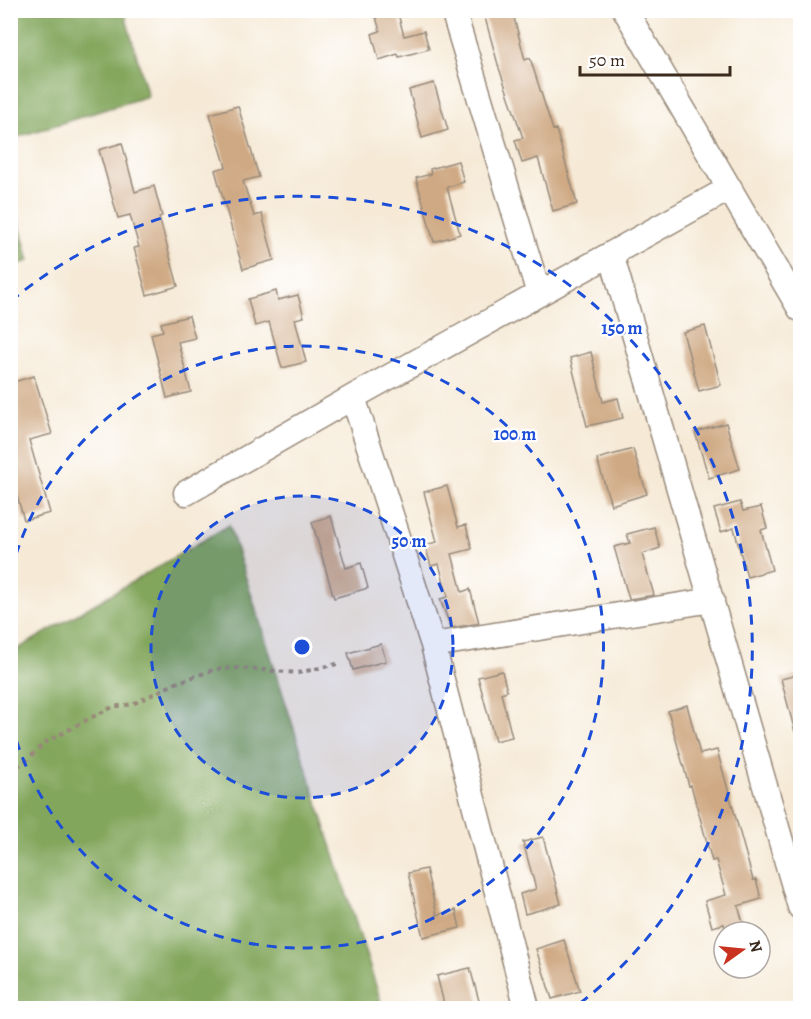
<svg xmlns="http://www.w3.org/2000/svg" width="811" height="1019" font-family="Alegreya,serif">
  <style>
    .forest { fill: #82a65b; stroke: #5e683c; stroke-width: 1.5 }
    .building { fill: #cfa983 }
    .lines { fill: none; stroke-linecap: round; stroke-linejoin: round }
    .minor-casing { stroke: #988a7a; stroke-width: 27 }
    .path { stroke: #988a7a; stroke-width: 4; stroke-dasharray: 4.5 4.5; stroke-linecap: butt }
    .minor { stroke: #fff; stroke-width: 24 }
    .ring { fill: none; stroke: #1d4ed8; stroke-width: 3; stroke-dasharray: 10 8 }
    .centre { fill: #1d4ed8; stroke: #fff; stroke-width: 3 }
    .ring-label { font-size: 18px; text-anchor: middle; font-weight: bold; fill: #1d4ed8; stroke: #fff; stroke-width: 4.5; stroke-linejoin: round; paint-order: stroke }
  </style>
  <rect width="100%" height="100%" fill="#fff"/>
  <filter id="ink" filterUnits="userSpaceOnUse"><feTurbulence type="fractalNoise" baseFrequency=".0167" numOctaves="2"/><feDisplacementMap in="SourceGraphic" scale="12" xChannelSelector="R" yChannelSelector="G"/><feConvolveMatrix kernelMatrix="1 2 1 2 8 2 1 2 1" color-interpolation-filters="sRGB"/></filter>
  <filter id="wash" filterUnits="userSpaceOnUse"><feTurbulence type="fractalNoise" baseFrequency=".008" numOctaves="4" result="noise"/><feDisplacementMap in="SourceGraphic" scale="24" xChannelSelector="R" yChannelSelector="G"/><feGaussianBlur stdDeviation="1.35" result="paint"/><feColorMatrix in="noise" values="0 0 0 0 0 0 0 0 0 0 0 0 0 0 0 0 0 1.4 0 .05"/><feComposite in="paint" operator="in"/></filter>
  <g filter="url(#wash)">
    <rect width="100%" height="100%" fill="#f6ead7"/>
    <path class="forest" d="M 11,10 L 124,11 L 148,96 L 11,139 Z
      M 10,189 L 29,261 L 11,266 L 10,266 Z
      M 229,525 L 383,1008 L 11,1008 L 11,653 Z"/>
    <g id="blocks">
      <path class="building" d="M 374,10 L 397,10 L 404,36 L 424,31 L 429,49 L 399,57 L 398,54 L 379,60 L 372,34 L 380,31 Z
        M 498,10 L 512,10 L 525,60 L 530,58 L 553,130 L 556,129 L 577,204 L 553,211 L 538,158 L 522,163 L 515,140 L 523,138 L 499,68 L 484,14 Z
        M 434,83 L 448,130 L 422,138 L 409,90 Z
        M 238,106 L 259,177 L 243,181 L 254,216 L 262,214 L 274,260 L 243,269 L 215,170 L 226,167 L 210,114 Z
        M 122,143 L 135,192 L 154,186 L 162,216 L 159,217 L 178,286 L 147,295 L 134,248 L 139,247 L 130,215 L 118,218 L 99,150 Z
        M 458,161 L 464,182 L 447,187 L 460,234 L 434,242 L 416,178 L 431,174 L 430,169 Z
        M 276,291 L 278,300 L 298,295 L 304,317 L 295,319 L 306,362 L 282,368 L 269,322 L 255,326 L 248,299 Z
        M 189,316 L 195,338 L 178,342 L 191,392 L 167,398 L 151,334 L 163,331 L 161,323 Z
        M 705,326 L 721,385 L 699,391 L 683,332 Z
        M 591,352 L 603,402 L 618,398 L 623,418 L 587,426 L 570,358 Z
        M 34,376 L 52,434 L 29,440 L 50,513 L 24,520 L 10,471 L 10,383 Z
        M 726,423 L 740,469 L 709,478 L 695,432 Z
        M 633,449 L 647,494 L 611,505 L 597,459 Z
        M 447,486 L 458,527 L 466,525 L 472,549 L 452,554 L 462,592 L 470,589 L 479,623 L 451,628 L 440,599 L 448,597 L 439,564 L 431,566 L 425,545 L 437,542 L 424,492 Z
        M 740,502 L 743,511 L 761,507 L 767,528 L 761,530 L 772,570 L 747,577 L 734,528 L 721,532 L 714,509 Z
        M 331,516 L 346,568 L 361,563 L 368,588 L 334,598 L 312,522 Z
        M 654,527 L 660,548 L 642,554 L 654,595 L 629,599 L 614,547 L 630,543 L 627,534 Z
        M 381,644 L 386,661 L 353,670 L 348,653 Z
        M 502,671 L 507,691 L 501,693 L 512,737 L 495,741 L 478,677 Z
        M 801,674 L 801,732 L 795,732 L 781,679 Z
        M 687,705 L 700,754 L 717,750 L 753,880 L 756,879 L 761,899 L 738,906 L 746,932 L 726,932 L 724,924 L 712,927 L 705,901 L 726,895 L 716,860 L 712,861 L 691,785 L 689,786 L 668,711 Z
        M 543,837 L 561,904 L 525,914 L 520,894 L 536,889 L 523,842 Z
        M 426,869 L 437,915 L 456,910 L 460,928 L 423,937 L 408,873 Z
        M 564,940 L 580,991 L 552,999 L 536,949 Z
        M 470,968 L 481,1008 L 445,1008 L 437,976 Z"/>
    </g>
  </g>
  <g filter="url(#ink)">
    <use href="#blocks" fill-opacity="0" stroke="#988a7a" stroke-width="1.5"/>
    <g class="lines">
      <g class="minor-casing">
        <path id="minor" d="M 453,10 L 539,294
          M 625,10 L 800,309
          M 611,254 L 800,907
          M 353,397 L 433,645 L 527,1008
          M 186,493 L 353,397 L 730,188
          M 433,645 L 712,600"/>
      </g>
      <path class="path" d="M 10,772 L 27,760 L 44,743 L 96,715 L 113,707 L 133,704 L 176,683 L 216,669 L 238,668 L 298,673 L 337,664"/>
      <use href="#minor" class="minor"/>
    </g>
  </g>
  <circle cx="302" cy="647" r="151" fill="#1d4ed8" fill-opacity=".12"/>
  <g class="ring">
    <circle cx="302" cy="647" r="151"/>
    <path d="M11 572A301 301 0 1 1 11 722"/>
    <path d="M30 1008A452 452 0 0 1 11 993M11 301A452 452 0 1 1 574 1008"/>
  </g>
  <circle cx="302" cy="647" r="9" class="centre"/>
  <g class="ring-label">
    <text x="622" y="334">150 m</text>
    <text x="515" y="440">100 m</text>
    <text x="409" y="547">50 m</text>
  </g>
  <rect width="811" height="1019" fill="none" stroke="#fff" stroke-width="36"/>
  <g transform="translate(742 950) rotate(75)"><circle r="28" fill="#ffffff" stroke="#b1aaa5" stroke-width="1.5"/>
  <path d="M0-4.5L10 22L0 15L-10 22Z" fill="#c8321e"/>
  <text y="-9" font-size="16" font-weight="bold" text-anchor="middle" fill="#3b2a1e">N</text>
  </g>
  <path d="M580 66v9h150v-9" fill="none" stroke="#3b2a1e" stroke-width="3"/>
  <text x="589" y="66" font-size="18" fill="#3b2a1e" stroke="#ffffff" stroke-width="4.5" paint-order="stroke">50 m</text>
</svg>
